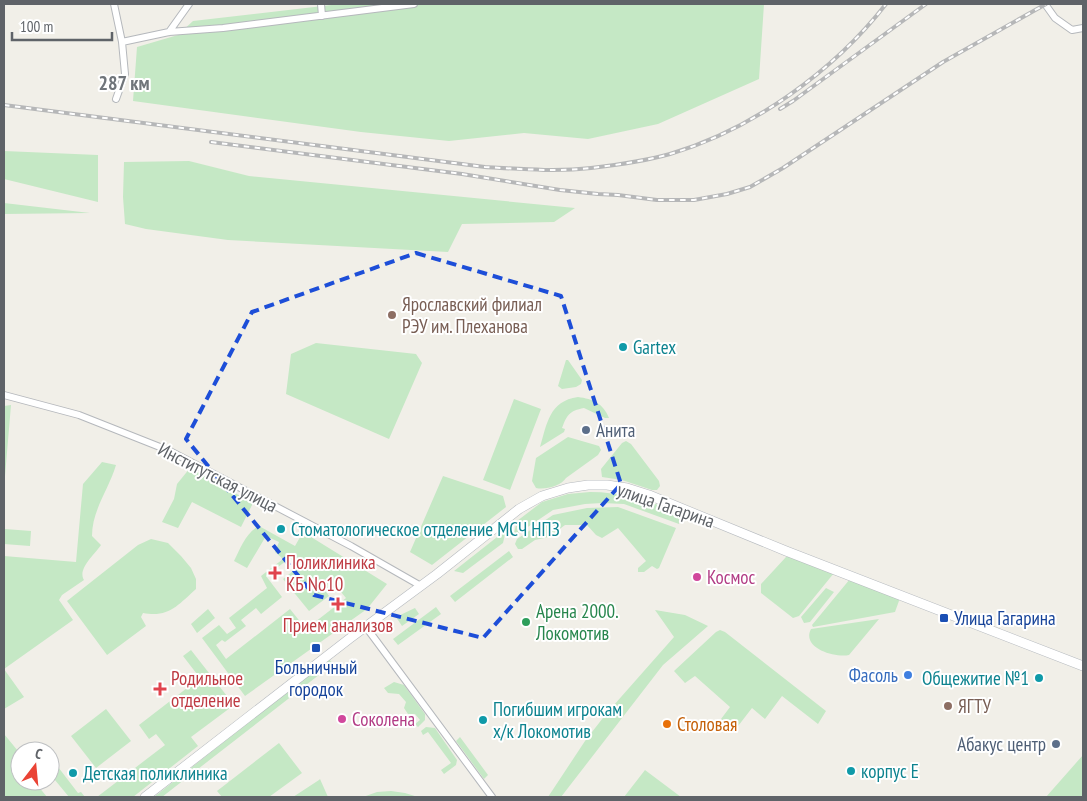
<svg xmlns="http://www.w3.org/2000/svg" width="1087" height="801" font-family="'PT Sans Narrow',sans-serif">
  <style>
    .green { fill: #c5e8c5; fill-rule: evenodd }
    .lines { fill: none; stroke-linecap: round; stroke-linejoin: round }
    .minor-casing { stroke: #b5b8bc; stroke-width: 8 }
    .secondary-casing { stroke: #b6babf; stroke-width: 10 }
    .minor { stroke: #fff; stroke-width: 6 }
    .secondary { stroke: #fff; stroke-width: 9 }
    .rail-casing { stroke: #b6b7b8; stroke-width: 4 }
    .rail { stroke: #fff; stroke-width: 2; stroke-dasharray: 5.5; stroke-linecap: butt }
    .marked { fill: none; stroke: #1d4ed8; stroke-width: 4; stroke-dasharray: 10 6; stroke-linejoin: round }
    .education-dot { fill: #8d6e63; stroke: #fff; stroke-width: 2 }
    .culture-dot { fill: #0f9aa8; stroke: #fff; stroke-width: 2 }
    .service-dot { fill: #5c6f8a; stroke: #fff; stroke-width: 2 }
    .health-dot { fill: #e0444e; stroke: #fff; stroke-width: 2 }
    .hotel-dot { fill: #d1479c; stroke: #fff; stroke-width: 2 }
    .transit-dot { fill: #1a4fb4; stroke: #fff; stroke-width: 2 }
    .leisure-dot { fill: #2e9e5b; stroke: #fff; stroke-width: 2 }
    .shop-dot { fill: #3f7fe0; stroke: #fff; stroke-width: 2 }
    .food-dot { fill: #e8710a; stroke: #fff; stroke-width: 2 }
    .labels { text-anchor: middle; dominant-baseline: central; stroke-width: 4; stroke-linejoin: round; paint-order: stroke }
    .education-label { font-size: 19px; fill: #785e54; stroke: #fff; text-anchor: start }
    .culture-label { font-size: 19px; fill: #0d838f; stroke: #fff; text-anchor: start }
    .service-label { font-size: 19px; fill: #4e5e75; stroke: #fff; text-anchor: start }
    .street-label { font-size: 19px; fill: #5f6368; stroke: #fff }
    .health-label { font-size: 19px; fill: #be3a42; stroke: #fff; text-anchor: start }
    .hotel-label { font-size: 19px; fill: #b23c85; stroke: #fff; text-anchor: start }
    .leisure-label { font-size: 19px; fill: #27864d; stroke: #fff; text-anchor: start }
    .transit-label { font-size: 19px; fill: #164399; stroke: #fff; text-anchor: start }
    .shop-label { font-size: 19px; fill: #366cbe; stroke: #fff; text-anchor: end }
    .food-label { font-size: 19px; fill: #c56008; stroke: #fff; text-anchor: start }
    .neighbourhood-label { font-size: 20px; font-weight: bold; fill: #70757a; stroke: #fff }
  </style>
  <rect width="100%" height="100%" fill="#f1efe8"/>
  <path class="green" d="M 340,4 L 764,4 L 759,79 L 658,124 L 588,139 L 524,133 L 449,141 L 361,132 L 133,101 L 137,47 L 178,35 L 193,21 Z
    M 4,151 L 98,155 L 98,202 L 4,179 Z
    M 189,161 L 249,176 L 575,208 L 554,222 L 462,224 L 448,252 L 228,240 L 146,229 L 125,224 L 123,197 L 124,162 Z
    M 4,203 L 90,213 L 4,214 Z
    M 316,343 L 416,354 L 422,363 L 389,439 L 286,394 L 291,354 Z
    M 566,360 L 568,360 L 582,380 L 581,384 L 576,387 L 562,389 L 558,386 Z
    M 578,397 C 593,399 603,403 609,418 L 605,418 L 584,408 C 569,411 567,415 562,428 L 565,429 L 564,432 L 540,447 C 547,424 549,401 578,397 Z
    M 514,399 L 541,409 L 510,490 L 483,480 Z
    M 11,405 L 4,488 L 4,406 Z
    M 568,437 L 599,446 L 601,450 L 598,455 L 566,478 C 561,486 545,490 536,488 L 532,481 L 536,458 Z
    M 626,441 L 631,444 L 659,481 L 660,486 L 657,490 L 652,490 L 622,480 L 602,477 L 601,469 L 622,443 Z
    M 102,462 L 116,465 C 109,489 92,510 92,536 L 101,545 C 95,554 77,569 84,580 L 62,595 L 59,600 L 73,620 L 4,669 L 24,697 L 4,709 L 4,556 L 76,562 L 83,484 Z
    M 190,468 L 253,503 L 241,527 L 192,502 L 178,528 L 162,522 L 174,499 L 177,484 Z
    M 443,476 L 503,496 L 506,507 L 432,565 L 410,552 Z
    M 590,492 C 622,492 648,501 678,512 L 680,516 L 679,524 L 624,504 L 602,503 L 585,504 L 553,510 L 513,537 L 517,521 L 542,502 L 568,494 Z
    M 618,507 L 676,528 L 659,568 L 657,569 L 652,566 L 644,572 L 638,572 L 638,568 L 646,561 L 618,528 L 602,538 L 596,535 L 587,525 L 565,525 L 549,537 L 535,540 L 522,549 L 518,549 L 515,544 L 517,539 L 553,515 L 587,508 Z
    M 259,526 L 295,546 L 303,532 L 387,584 L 367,609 L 245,696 L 202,638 L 219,625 L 227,634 L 236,628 L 229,618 L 267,588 L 261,576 L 283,559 L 275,552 L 279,542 L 266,536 L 247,568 L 234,561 C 240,549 246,532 259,526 ZM 290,558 L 298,567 L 283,579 L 309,611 L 329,596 L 327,593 L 336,586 L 346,598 L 306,629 L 290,609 L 226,659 L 216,645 L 222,640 L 225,642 L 246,626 L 241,620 L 256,608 L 261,614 L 282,597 L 266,576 Z
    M 5,529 L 31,531 L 30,546 L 4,544 Z
    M 506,530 L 503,543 L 463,573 L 454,571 Z
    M 151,539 L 168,543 L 181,556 L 191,568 L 196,579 L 196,589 C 178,605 169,618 143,613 L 141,617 L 146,626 L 107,655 L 67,601 L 138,545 Z
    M 509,551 L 513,557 L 455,602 L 450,596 Z
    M 793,555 L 834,573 L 799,616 L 793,618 L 761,593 L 761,584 L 786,557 Z
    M 850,579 L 900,598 L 895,612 L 813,627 L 812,625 Z
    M 826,588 L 834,592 L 810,622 L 804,623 L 801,617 Z
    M 436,607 L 441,614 L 398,645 L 393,639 Z
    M 415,608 L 419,614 L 402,626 L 396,617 Z
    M 208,609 L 215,618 L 197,633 L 191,624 Z
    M 655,610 L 685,615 L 708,626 L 663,665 L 561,797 L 548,797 L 585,741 L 606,714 L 674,637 Z
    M 879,619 L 849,655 C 835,658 801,648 811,629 Z
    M 720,630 L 725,632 L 826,711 L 818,724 L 782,696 L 765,719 L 752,708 L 735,730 L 721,719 L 730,707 L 695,676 L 685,683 L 674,671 L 716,632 Z
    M 191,650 L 234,705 L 191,737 L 198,746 L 133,797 L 97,797 L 165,745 L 156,734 L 149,739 L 139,725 L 200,678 L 183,656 Z
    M 329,659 L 333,664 L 162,797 L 154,797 Z
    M 394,682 L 404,685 L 425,714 L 425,720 L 418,727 L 415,724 L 420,720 L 415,714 L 408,714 L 404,708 L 406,702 L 399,694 L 388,693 L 384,688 Z
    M 106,709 L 131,741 L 96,768 L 71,736 Z
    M 426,727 L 435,728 L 457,760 L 456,765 L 444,774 L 441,770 L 451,763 L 428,732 L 423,735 L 421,731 Z
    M 4,734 L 18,751 L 14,755 L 20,763 L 20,781 L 34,781 L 47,797 L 4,797 Z
    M 460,737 L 488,775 L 484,779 L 456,741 Z
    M 279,743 L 302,773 L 269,797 L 222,797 L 217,791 Z
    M 51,754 L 55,763 L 78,793 L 81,792 L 85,797 L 69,797 L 50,774 Z
    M 1083,755 L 1083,797 L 1046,797 Z
    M 645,770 L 681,797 L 624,797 Z
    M 320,779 L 328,797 L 293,797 L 319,780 Z
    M 391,791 L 405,793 L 418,797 L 363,797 L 377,792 Z"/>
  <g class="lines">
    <g class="minor-casing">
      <path id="minor" d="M 114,4 L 122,42 L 125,74 L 116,99
        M 321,4 L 322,16
        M 1045,4 L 1055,18 L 1072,30 L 1083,28
        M 169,32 L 189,4
        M 122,42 L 169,32 L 223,28 L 414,4
        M 4,395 L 79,415 L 170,451 L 351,546 L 421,586
        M 366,627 L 492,797"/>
    </g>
    <g class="secondary-casing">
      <path id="secondary" d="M 145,797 L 349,639 L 437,574 L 519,509 L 542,496 L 568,488 L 588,485 L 607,485 L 627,488 L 649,495 L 786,551 L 1083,666"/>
    </g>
    <use href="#minor" class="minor"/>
    <use href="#secondary" class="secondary"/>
    <g class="rail-casing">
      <path id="rail" d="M 4,105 L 485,167 C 520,169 556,172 591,168 C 617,165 645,161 670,154 C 752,130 834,71 886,4
        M 780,109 L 793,101 L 926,4
        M 211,142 L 462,174 L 560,190 L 598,194 L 618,195 L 657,200 L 694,200 L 727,194 L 750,187 L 783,168 L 943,62 L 1046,4"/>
    </g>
    <use href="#rail" class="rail"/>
  </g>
  <path class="marked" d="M 416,253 L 561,296 L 621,484 L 483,638 L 314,595 L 186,439 L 252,312 Z"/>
  <g class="education-dot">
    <circle cx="392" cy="315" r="5"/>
    <circle cx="948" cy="706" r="5"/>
  </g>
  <g class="culture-dot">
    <circle cx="623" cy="347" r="5"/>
    <circle cx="281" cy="529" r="5"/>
    <circle cx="1039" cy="678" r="5"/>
    <circle cx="483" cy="720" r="5"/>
    <circle cx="851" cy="771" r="5"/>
    <circle cx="73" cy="773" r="5"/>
  </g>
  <g class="service-dot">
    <circle cx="586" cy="430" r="5"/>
    <circle cx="1056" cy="744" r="5"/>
  </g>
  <g class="health-dot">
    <path d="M272.5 565.5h5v5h5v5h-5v5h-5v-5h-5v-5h5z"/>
    <path d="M335.5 596.5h5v5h5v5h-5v5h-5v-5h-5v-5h5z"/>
    <path d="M157.5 681.5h5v5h5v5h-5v5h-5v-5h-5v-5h5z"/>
  </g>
  <g class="hotel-dot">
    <circle cx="697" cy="577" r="5"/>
    <circle cx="342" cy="719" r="5"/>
  </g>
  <g class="transit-dot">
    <rect x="939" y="613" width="10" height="10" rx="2.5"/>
    <rect x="311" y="643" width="10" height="10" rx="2.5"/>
  </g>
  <circle class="leisure-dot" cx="526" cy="622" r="5"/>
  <circle class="shop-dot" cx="908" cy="675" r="5"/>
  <circle class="food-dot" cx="667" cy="724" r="5"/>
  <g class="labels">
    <g class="education-label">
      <text x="402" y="304">Ярославский филиал<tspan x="402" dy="22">РЭУ им. Плеханова</tspan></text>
      <text x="958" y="706">ЯГТУ</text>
    </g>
    <g class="culture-label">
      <text x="633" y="347">Gartex</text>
      <text x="291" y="529">Стоматологическое отделение МСЧ НПЗ</text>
      <text x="1029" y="678" text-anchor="end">Общежитие №1</text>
      <text x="493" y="709">Погибшим игрокам<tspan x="493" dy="22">х/к Локомотив</tspan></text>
      <text x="861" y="771">корпус Е</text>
      <text x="83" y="773">Детская поликлиника</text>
    </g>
    <g class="service-label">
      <text x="596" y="430">Анита</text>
      <text x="1046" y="744" text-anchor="end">Абакус центр</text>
    </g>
    <g class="street-label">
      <text transform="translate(218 477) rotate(27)">Институтская улица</text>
      <text transform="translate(666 505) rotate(19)">улица Гагарина</text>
    </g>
    <g class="health-label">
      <text x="286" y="562">Поликлиника<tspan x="286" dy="22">КБ No10</tspan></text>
      <text x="338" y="625" text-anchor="middle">Прием анализов</text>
      <text x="171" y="678">Родильное<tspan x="171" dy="22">отделение</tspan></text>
    </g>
    <g class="hotel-label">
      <text x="707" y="577">Космос</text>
      <text x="352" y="719">Соколена</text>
    </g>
    <g class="leisure-label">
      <text x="536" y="611">Арена 2000.<tspan x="536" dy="22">Локомотив</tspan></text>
    </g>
    <g class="transit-label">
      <text x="954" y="618">Улица Гагарина</text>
      <text x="316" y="667" text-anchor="middle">Больничный<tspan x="316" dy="22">городок</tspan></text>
    </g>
    <g class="shop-label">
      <text x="898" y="675">Фасоль</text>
    </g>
    <g class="food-label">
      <text x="677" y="724">Столовая</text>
    </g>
    <g class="neighbourhood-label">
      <text x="124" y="83">287 км</text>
    </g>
  </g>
  <rect width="1087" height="801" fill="none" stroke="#5f6368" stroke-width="10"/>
  <g transform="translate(35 766) rotate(16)"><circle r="24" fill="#ffffff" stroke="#bfc1c3"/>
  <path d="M0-4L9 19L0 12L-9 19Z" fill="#ea4335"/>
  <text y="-8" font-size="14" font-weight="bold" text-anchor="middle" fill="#5f6368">С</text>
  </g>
  <path d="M12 32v8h100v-8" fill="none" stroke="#5f6368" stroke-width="2.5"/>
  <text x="20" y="32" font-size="15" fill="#5f6368" stroke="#ffffff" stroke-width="4" paint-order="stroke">100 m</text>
</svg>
